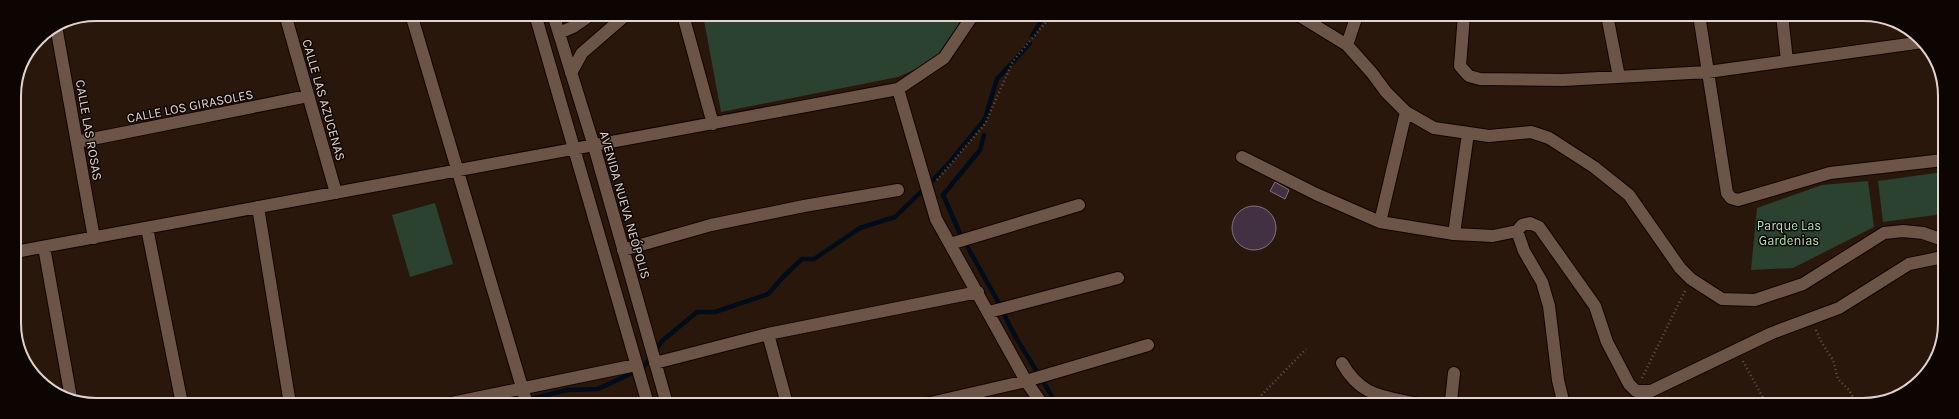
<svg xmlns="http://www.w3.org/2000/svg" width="1959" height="419" font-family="Karla,sans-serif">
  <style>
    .green { fill: #2a422f }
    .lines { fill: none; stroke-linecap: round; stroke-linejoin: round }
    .stream { stroke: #000c19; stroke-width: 4.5 }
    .building { fill: #423142; stroke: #857184 }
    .minor-casing { stroke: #120300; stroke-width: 14 }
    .path { stroke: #645348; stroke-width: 2.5; stroke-dasharray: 1 3; stroke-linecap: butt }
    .minor { stroke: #6c5547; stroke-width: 12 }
    .labels { text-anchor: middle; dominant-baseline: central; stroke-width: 3; stroke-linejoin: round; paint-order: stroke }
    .street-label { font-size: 13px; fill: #e2d4cc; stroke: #0c0502 }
    .park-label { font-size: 13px; fill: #afe3b7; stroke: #0c0502 }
    .rim { fill: none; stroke: #e2d4cc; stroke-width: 2 }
  </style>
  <rect width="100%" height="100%" fill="#2a170b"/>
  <path class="green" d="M 703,15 L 922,15 L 922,19 L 960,17 L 962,33 L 935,61 L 898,77 L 721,112 Z
    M 1943,172 L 1943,214 L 1883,222 L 1878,181 Z
    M 1868,181 L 1874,227 L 1793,268 L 1751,270 L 1757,208 L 1822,185 Z
    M 435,203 L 453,264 L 410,277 L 392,215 Z"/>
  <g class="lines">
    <path class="stream" d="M 1032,36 L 1044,15
      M 1013,62 L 1030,43
      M 931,182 L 949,163 L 985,119 L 997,79 L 1010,65
      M 962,238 L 943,195 L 980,150 L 984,135
      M 968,248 L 1001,307
      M 1004,314 C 1018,346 1040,373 1056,404
      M 510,404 L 567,390 L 598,389 L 643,368 L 662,341 L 697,312 L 715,312 L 768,294 L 784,276 L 802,259 L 814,259 L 860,228 L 895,217 L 921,192"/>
  </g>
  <path class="building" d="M 1275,182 L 1289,190 L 1285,199 L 1270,191 Z
    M1232 228a22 22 0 1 1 44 0a22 22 0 1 1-44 0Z"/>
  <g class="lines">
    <g class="minor-casing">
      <path id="minor" d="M 285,14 L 336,193
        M 411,14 L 527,404
        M 535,14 L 648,404
        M 553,14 L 594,146 L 667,404
        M 683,15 L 713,124
        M 1298,15 L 1347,45 L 1372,73 L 1386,92 L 1406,112 L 1434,128 L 1489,136 L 1531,132 L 1549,138 L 1594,167 L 1629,195 L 1680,268 L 1691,279 L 1722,299 L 1755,300 L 1803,284 L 1884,233 L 1903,231 L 1923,233 L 1943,240
        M 1464,15 L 1460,66 L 1469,76 L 1480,79 L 1563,80 L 1708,72 L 1923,42
        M 1607,15 L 1619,77
        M 1699,15 L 1727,193 L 1731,198 L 1738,200 L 1830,173 L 1943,160
        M 1782,15 L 1787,61
        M 56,26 L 94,238
        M 559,33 L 573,27 L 592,14
        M 1347,45 L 1357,15
        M 571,73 L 582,53 L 627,14
        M 898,89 L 936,219 L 1026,381 L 1042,404
        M 77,142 L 308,96
        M 1242,157 L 1316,194 L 1380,222 L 1454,234 L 1493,236 L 1517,231 L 1522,225 L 1530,223 L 1539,227 L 1595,306 L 1607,342 L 1629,384 L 1636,391 L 1651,391 L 1772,333 L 1839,308 L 1909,264 L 1943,257
        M 258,207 L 290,404
        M 1380,222 L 1406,112
        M 147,228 L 182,404
        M 1517,231 L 1524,251 L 1542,282 L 1549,306 L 1558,380 L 1564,405
        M 1454,234 L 1468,133
        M 950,244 L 1079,205
        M 44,247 L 71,398
        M 623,250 L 711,225 L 804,206 L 898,190
        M 15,252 L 898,89 L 944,58 L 973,15
        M 989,312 L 1118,278
        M 768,334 L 787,404
        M 655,363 L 768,334 L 978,292
        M 1342,363 C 1361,397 1383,396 1418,404
        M 447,404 L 636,365
        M 926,404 L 1026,381 L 1148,345
        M 1453,405 L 1451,401 L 1454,373"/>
    </g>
    <path class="path" d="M 937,180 L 985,124 L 1013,61 L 1052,15
      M 1940,270 L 1940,344
      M 1816,330 L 1820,340 L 1833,360 L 1838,379 L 1849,390 L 1854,399 L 1852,405
      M 1743,361 L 1767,405
      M 1642,378 L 1685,291
      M 1666,397 L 1669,405
      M 1253,404 L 1306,349"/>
    <use href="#minor" class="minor"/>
  </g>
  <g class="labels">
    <g class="street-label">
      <text transform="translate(324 100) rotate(74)">CALLE LAS AZUCENAS</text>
      <text transform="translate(190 106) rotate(-11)">CALLE LOS GIRASOLES</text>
      <text transform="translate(89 130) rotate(80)">CALLE LAS ROSAS</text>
      <text transform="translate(625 205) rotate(74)">AVENIDA NUEVA NEÓPOLIS</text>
    </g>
    <g class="park-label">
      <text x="1789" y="225">Parque Las<tspan x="1789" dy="15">Gardenias</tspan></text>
    </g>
  </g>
  <path d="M0 0H1959V419H0ZM96 21H1863A75 75 0 0 1 1938 96V323A75 75 0 0 1 1863 398H96A75 75 0 0 1 21 323V96A75 75 0 0 1 96 21Z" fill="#0c0502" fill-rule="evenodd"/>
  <path class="rim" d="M96 21H1863A75 75 0 0 1 1938 96V323A75 75 0 0 1 1863 398H96A75 75 0 0 1 21 323V96A75 75 0 0 1 96 21Z"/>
</svg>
